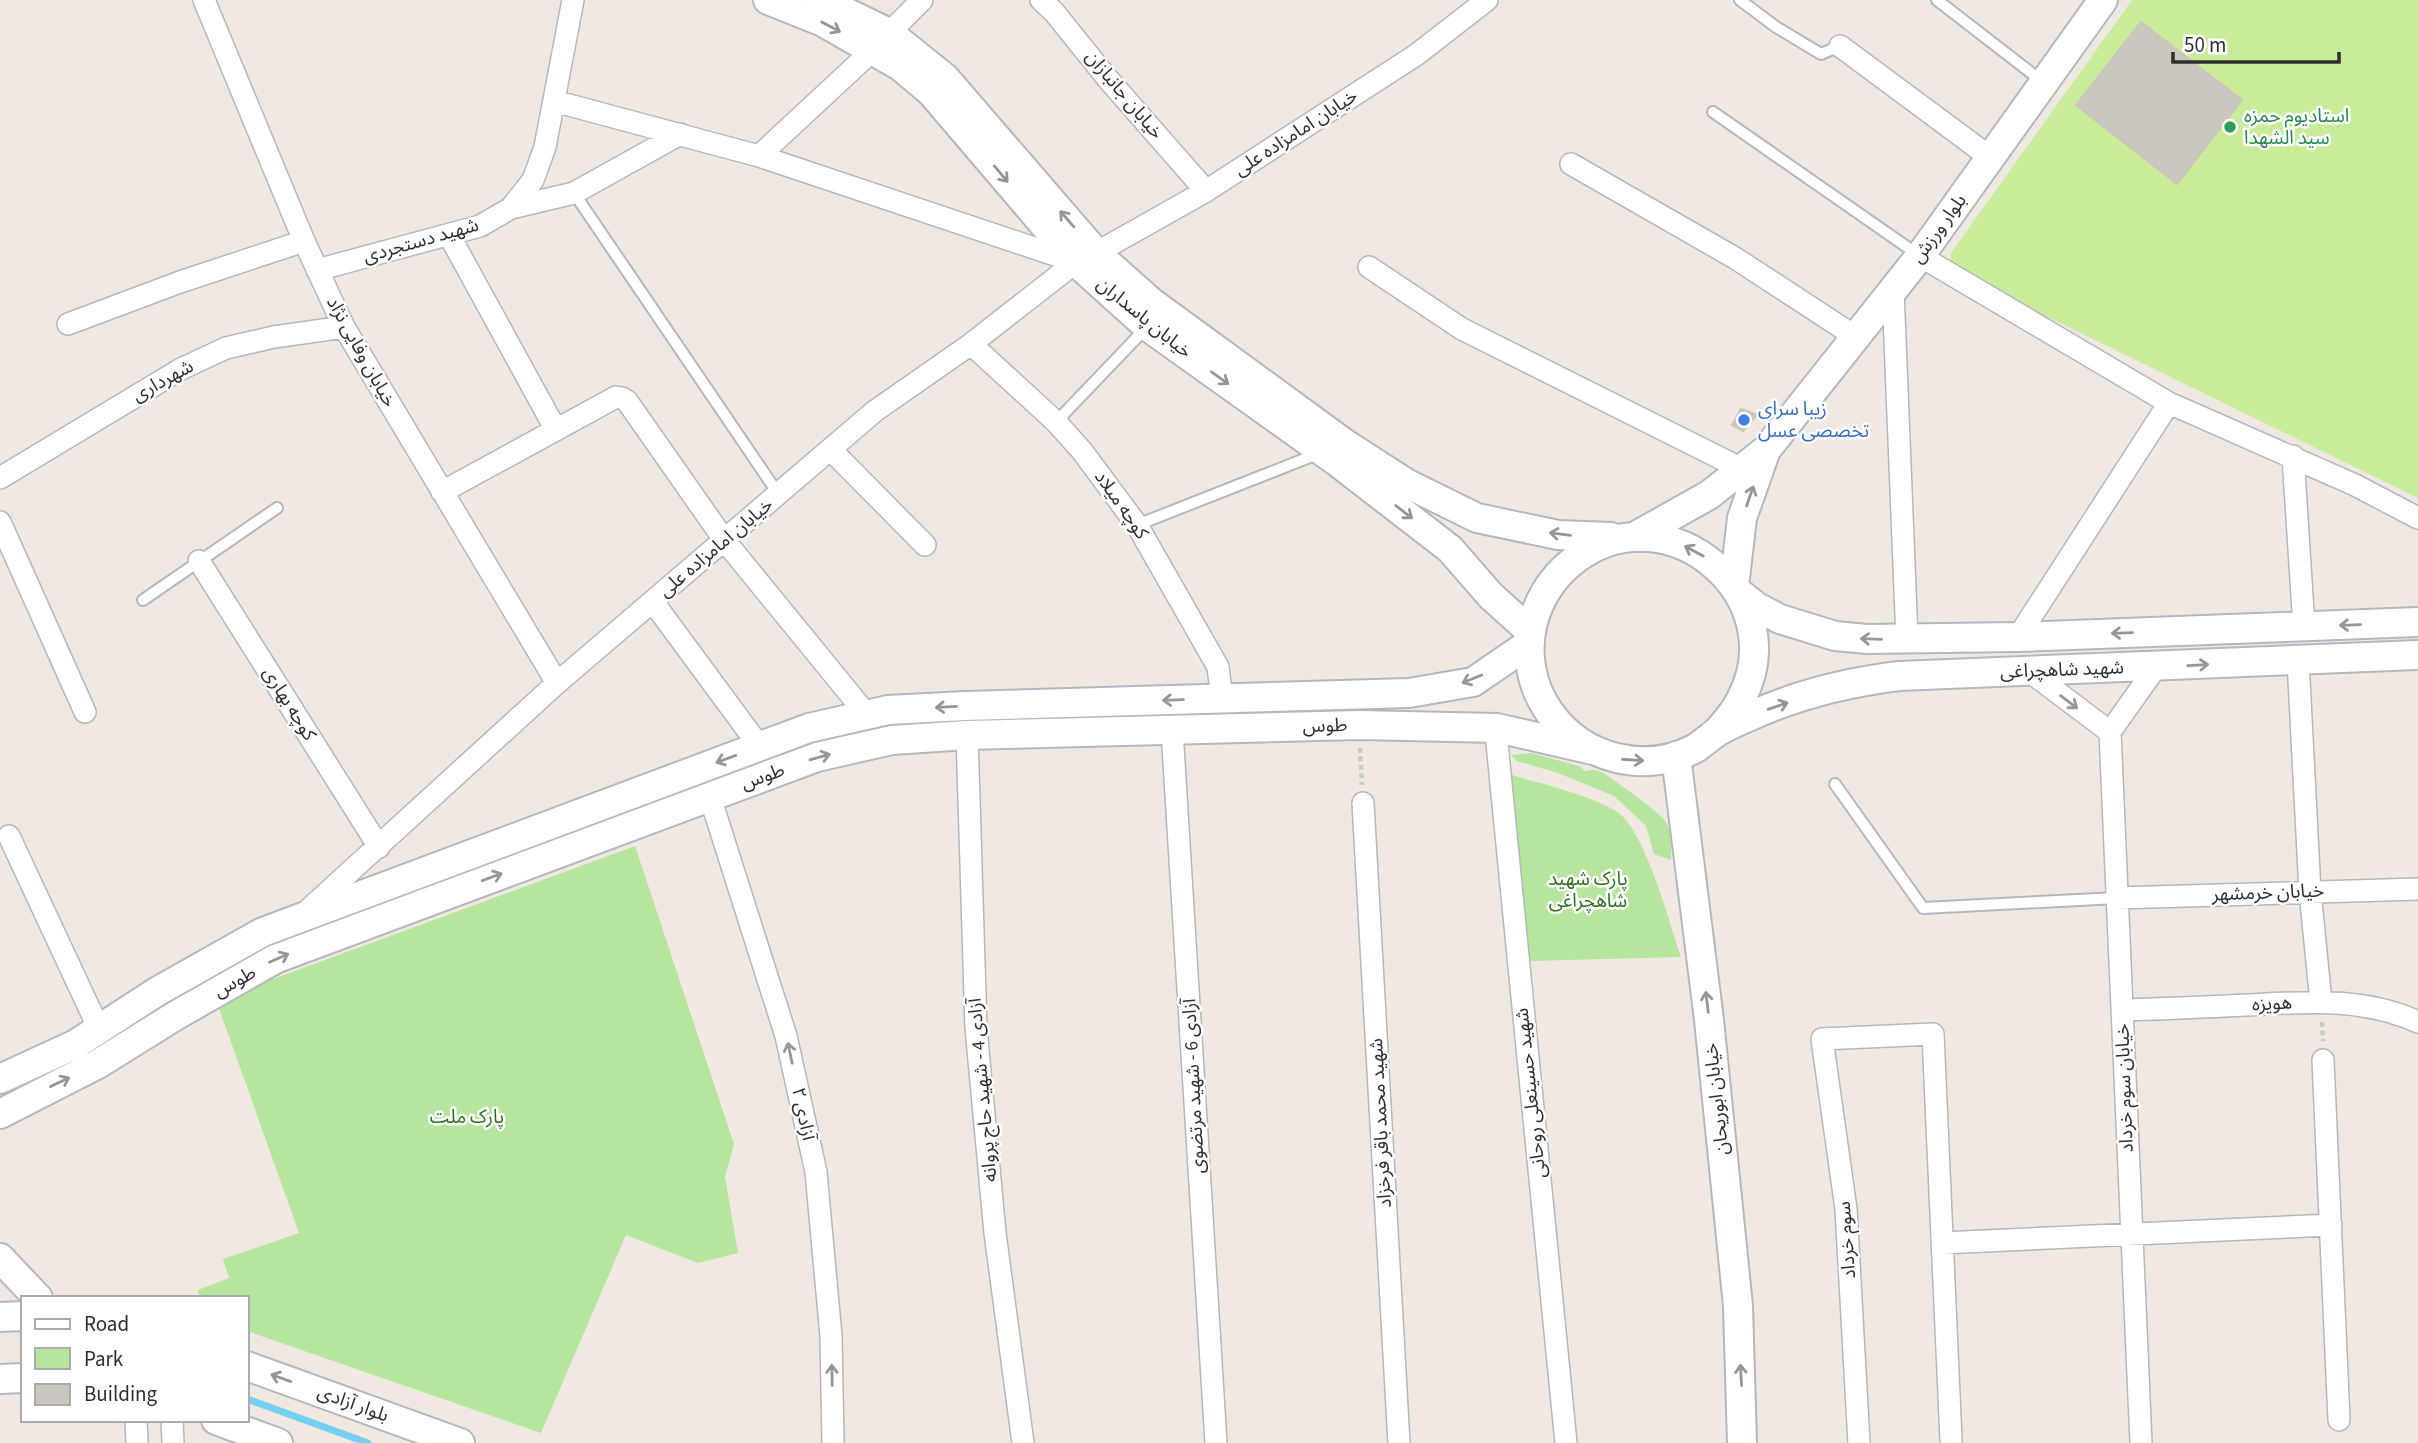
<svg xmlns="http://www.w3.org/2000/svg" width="2418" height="1443" font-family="'Source Sans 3','Noto Sans Arabic',sans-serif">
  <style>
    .green { fill: #b6e59e }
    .pitch { fill: #c9ec9a }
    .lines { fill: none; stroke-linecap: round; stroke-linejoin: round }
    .stream { stroke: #75cff0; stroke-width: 7 }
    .building { fill: #cbc7bf; stroke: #cbc5ba; stroke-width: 2 }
    .lane-casing { stroke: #b4b7c1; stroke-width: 14 }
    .street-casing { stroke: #b4b7c1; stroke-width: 24 }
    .secondary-casing { stroke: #b4b7c1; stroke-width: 32 }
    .path { stroke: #c9c9c9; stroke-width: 4.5; stroke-dasharray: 5 3.5; stroke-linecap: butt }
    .lane { stroke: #fff; stroke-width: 10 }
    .street { stroke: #fff; stroke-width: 21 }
    .secondary { stroke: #fff; stroke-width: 28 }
    .oneway { stroke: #969696 }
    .leisure-dot { fill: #2e9e5b; stroke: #fff; stroke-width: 2.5 }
    .shop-dot { fill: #3f7fe0; stroke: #fff; stroke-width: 2.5 }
    .labels { text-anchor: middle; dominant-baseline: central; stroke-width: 5; stroke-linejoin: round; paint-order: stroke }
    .street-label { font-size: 19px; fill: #2e2e2e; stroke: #fff }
    .leisure-label { font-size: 19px; fill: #27864d; stroke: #fff; text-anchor: start }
    .shop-label { font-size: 19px; fill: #366cbe; stroke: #fff; text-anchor: start }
    .park-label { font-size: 19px; fill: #2c6e1b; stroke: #fff }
  </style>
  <rect width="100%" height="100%" fill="#efe9e1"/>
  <path class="green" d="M 1531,753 L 1579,766 L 1585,771 C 1591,770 1595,769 1601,772 C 1611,777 1663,815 1666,822 C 1672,833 1671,848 1671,860 L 1654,854 L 1646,826 L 1614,796 L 1558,773 L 1517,761 L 1511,755 Z
    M 1509,774 C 1537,783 1599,797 1620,814 C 1647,837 1669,922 1681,957 L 1530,961 Z
    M 635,846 L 734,1144 L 725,1177 L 738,1253 L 698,1263 L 626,1235 L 541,1433 L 247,1331 L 247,1298 L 199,1298 L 198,1290 L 229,1278 L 223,1259 L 299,1233 L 216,1000 Z"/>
  <path class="pitch" d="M 2132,0 L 2418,0 L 2418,498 L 1954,271 L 1950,263 L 1951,253 Z"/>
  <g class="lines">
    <path class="stream" d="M 247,1399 L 368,1443"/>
  </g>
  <path class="building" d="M 2141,22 L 2242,100 L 2177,184 L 2076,105 Z
    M 1741,409 L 1757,415 L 1743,431 L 1732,425 Z"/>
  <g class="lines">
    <g class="lane-casing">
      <path id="lane" d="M 1740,0 L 1776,27 L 1821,54 L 1840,46
        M 1937,0 L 2043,82
        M 1713,112 L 1920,256
        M 574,193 L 779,495
        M 1056,422 L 1146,328
        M 1137,525 L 1320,453
        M 143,600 L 277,508
        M 1835,784 L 1923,908 L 2117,898"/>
    </g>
    <g class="street-casing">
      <path id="street" d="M 204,0 L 304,241 L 344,327 L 557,683
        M 1041,0 L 1054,12 L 1107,78 L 1206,191
        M 889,33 L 922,0
        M 1840,46 L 1991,158
        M 554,101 L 759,156 L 1076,262
        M 759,156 L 873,50
        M 1571,164 L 1735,258 L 1856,337
        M 511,208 L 574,193 L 680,134
        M 449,235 L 556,430
        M 1096,253 L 1206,191 L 1416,55 L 1487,0
        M 1920,256 L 2169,403 L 2018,637
        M 1369,267 L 1462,329 L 1742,469
        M 317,270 L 480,226 L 511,208 L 533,180 L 545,147 L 573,0
        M 1893,290 L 1907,639
        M 68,324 L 180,282 L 304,241
        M 971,344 L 1056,422 L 1082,451 L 1137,525 L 1218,667 L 1222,699
        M 2169,403 L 2355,485 L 2418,518
        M 831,450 L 925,545
        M 2293,456 L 2304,627
        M 0,478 L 181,369 L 226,348 L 274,337 L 344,327
        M 442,492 L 616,397 L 622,398 L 627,401 L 725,541 L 867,715
        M 0,522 L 85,712
        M 199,561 L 379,847
        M 653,602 L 760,747
        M 2298,660 L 2310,892 L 2321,1002
        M 2029,671 L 2110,732
        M 1172,730 L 1216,1443
        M 2110,732 L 2141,1443
        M 2110,732 L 2156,667
        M 967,735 L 976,1028 L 995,1233 L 1023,1443
        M 1497,743 L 1566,1443
        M 710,797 L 786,1036 L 816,1172 L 831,1336 L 833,1443
        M 1363,803 L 1399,1443
        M 9,836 L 99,1029
        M 2117,898 L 2418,889
        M 308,910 L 557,683 L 875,411 L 971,344 L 1076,262
        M 2122,1010 C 2164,1009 2205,1007 2247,1005 C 2306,1002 2363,997 2418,1022
        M 2323,1060 L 2339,1420
        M 1942,1243 L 2331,1225
        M 136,1420 L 137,1443
        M 172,1420 L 173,1443
        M 1859,1443 L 1846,1209 L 1822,1039 L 1933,1034 L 1951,1440"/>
    </g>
    <g class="secondary-casing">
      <path id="secondary" d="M 768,0 L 823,22 L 900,66 L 931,92 L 1076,262 L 1147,326 L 1336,461 L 1450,549 L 1491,596 L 1531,632
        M 821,0 L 889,33 L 945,78 L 1096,253 L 1151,302 L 1344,443 L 1406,483 L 1477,518 L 1558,535 L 1611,537
        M 1634,537 L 1709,495 L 1766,450 L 1920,256 L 2103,0
        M 1734,587 L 1742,518 L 1766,450
        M 1738,592 L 1757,607 L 1780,619 L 1835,636 L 1867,639 L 2018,637 L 2418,622
        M 1716,733 C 1726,722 1735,712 1741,699 C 1795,598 1670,490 1577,558 C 1555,574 1540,596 1533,622 C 1525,653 1531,687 1550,713 C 1583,759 1645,775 1696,748 C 1703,743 1710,737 1717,732 C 1729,725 1743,719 1755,714 C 1800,694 1850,682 1899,676 L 2418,655
        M 1676,756 L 1709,1020 L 1738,1306 L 1742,1443
        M 0,1079 L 76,1044 L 158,991 L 263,932 L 809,728 L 888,710 L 965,706 L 1409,693 L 1473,682 L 1530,643
        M 0,1114 L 98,1064 L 175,1016 L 275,959 L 817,757 L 892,740 L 967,735 L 1359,725 L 1497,728 L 1593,750
        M 0,1258 L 38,1298
        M 0,1317 L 23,1316
        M 247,1366 L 460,1443
        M 0,1379 L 23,1378
        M 216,1420 L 278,1443"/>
    </g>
    <path class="path" d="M 1360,748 L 1362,785
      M 2322,1022 L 2323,1041"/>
    <use href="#lane" class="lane"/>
    <use href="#street" class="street"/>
    <use href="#secondary" class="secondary"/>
  </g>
  <defs><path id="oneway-shaft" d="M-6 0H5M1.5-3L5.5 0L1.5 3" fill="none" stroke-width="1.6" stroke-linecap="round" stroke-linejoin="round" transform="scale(1.75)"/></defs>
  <g class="oneway">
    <use href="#oneway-shaft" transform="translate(831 27) rotate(28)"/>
    <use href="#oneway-shaft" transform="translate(1001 174) rotate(50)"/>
    <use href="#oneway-shaft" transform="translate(1067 219) rotate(-131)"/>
    <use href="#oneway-shaft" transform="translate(1220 378) rotate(36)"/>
    <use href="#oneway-shaft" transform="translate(1750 496) rotate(-71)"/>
    <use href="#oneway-shaft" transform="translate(1404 512) rotate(38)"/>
    <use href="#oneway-shaft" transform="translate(1560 534) rotate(-173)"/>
    <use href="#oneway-shaft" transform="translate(1694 551) rotate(-152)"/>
    <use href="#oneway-shaft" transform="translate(2350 625) rotate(178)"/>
    <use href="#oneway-shaft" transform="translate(2122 633) rotate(178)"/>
    <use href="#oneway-shaft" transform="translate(1871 639) rotate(-178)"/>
    <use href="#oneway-shaft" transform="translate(2198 665) rotate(-3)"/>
    <use href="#oneway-shaft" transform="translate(1472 679) rotate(158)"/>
    <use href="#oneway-shaft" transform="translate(1173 700) rotate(178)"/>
    <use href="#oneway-shaft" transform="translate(2069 702) rotate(37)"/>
    <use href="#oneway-shaft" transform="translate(1778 706) rotate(-19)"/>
    <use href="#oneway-shaft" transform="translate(946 707) rotate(177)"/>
    <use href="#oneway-shaft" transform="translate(820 757) rotate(-16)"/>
    <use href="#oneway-shaft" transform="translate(726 759) rotate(160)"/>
    <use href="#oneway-shaft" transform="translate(1633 760) rotate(4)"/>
    <use href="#oneway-shaft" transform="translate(492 877) rotate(-20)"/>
    <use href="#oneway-shaft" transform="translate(279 958) rotate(-24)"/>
    <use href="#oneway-shaft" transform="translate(1707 1002) rotate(-97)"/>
    <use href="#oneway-shaft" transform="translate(790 1053) rotate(-102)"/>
    <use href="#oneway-shaft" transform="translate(60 1082) rotate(-26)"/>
    <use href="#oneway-shaft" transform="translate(832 1375) rotate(-91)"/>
    <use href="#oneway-shaft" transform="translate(1741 1375) rotate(-93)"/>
    <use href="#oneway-shaft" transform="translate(281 1378) rotate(-160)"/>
  </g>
  <circle class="leisure-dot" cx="2230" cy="127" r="7"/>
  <circle class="shop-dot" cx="1744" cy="420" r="7"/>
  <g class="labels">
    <g class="street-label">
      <text transform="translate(1124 95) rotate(50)">خیابان جانبازان</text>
      <text transform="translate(1296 133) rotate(-33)">خیابان امامزاده علی</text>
      <text transform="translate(1939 229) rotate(-54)">بلوار ورزش</text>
      <text transform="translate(421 241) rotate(-16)">شهید دستجردی</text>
      <text transform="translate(1144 318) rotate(39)">خیابان پاسداران</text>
      <text transform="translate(361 352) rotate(61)">خیابان وفایی نژاد</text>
      <text transform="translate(163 381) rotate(-29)">شهرداری</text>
      <text transform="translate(1121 505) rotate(55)">کوچه میلاد</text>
      <text transform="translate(716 548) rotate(-40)">خیابان امامزاده علی</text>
      <text transform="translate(2062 670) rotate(-2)">شهید شاهچراغی</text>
      <text transform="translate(289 704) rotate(58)">کوچه بهاری</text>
      <text transform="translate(1325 726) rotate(-2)">طوس</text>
      <text transform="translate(763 777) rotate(-20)">طوس</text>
      <text transform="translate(2268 893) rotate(-2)">خیابان خرمشهر</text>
      <text transform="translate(235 982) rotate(-29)">طوس</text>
      <text transform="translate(2272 1004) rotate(-3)">هویزه</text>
      <text transform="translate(1194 1086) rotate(-93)">آزادی 6 - شهید مرتضوی</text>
      <text transform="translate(2125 1088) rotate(-92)">خیابان سوم خرداد</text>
      <text transform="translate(983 1090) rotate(-95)">آزادی 4 - شهید حاج پروانه</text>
      <text transform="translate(1531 1093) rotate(-96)">شهید حسینعلی روحانی</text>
      <text transform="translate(1717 1099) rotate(-96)">خیابان ابوریحان</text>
      <text transform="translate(803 1114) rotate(78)">آزادی ۲</text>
      <text transform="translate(1381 1123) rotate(-93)">شهید محمد باقر فرخزاد</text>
      <text transform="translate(1847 1240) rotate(-94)">سوم خرداد</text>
      <text transform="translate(353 1404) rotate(20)">بلوار آزادی</text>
    </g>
    <g class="leisure-label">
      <text x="2244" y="116">استادیوم حمزه<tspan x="2244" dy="22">سید الشهدا</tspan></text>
    </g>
    <g class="shop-label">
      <text x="1758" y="409">زیبا سرای<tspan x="1758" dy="22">تخصصی عسل</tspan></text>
    </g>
    <g class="park-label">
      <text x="1588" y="879">پارک شهید<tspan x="1588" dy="22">شاهچراغی</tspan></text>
      <text x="467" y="1117">پارک ملت</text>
    </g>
  </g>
  <rect x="21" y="1296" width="228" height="126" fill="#ffffff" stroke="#ababab" stroke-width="2"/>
  <rect x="35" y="1319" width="35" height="10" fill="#ffffff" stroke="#ababab" stroke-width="2"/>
  <text x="84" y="1331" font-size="21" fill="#2e2e2e">Road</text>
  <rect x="35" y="1348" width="35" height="21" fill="#b6e59e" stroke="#ababab" stroke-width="2"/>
  <text x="84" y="1366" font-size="21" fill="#2e2e2e">Park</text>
  <rect x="35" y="1384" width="35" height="21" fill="#cbc7bf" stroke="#ababab" stroke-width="2"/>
  <text x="84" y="1401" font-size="21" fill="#2e2e2e">Building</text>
  <path d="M2173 52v10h166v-10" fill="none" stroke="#2e2e2e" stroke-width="3.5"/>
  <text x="2184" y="52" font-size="21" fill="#2e2e2e" stroke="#ffffff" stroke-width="5" paint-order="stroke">50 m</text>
</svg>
